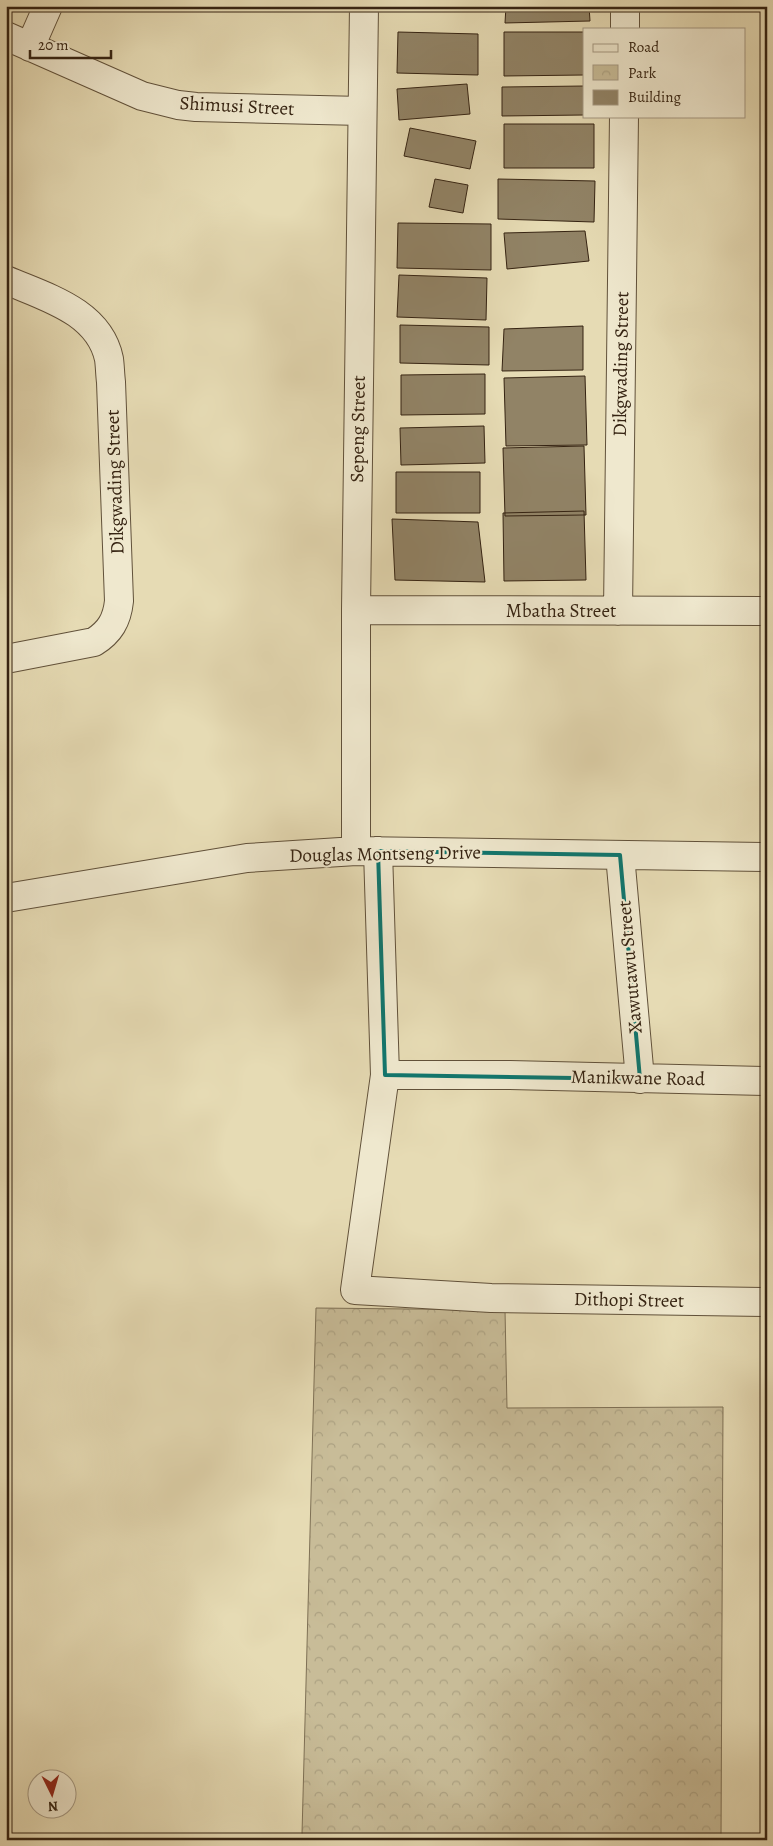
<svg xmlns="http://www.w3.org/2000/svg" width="773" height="1846" font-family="Alegreya,serif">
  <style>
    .park { fill: url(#park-crowns); stroke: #7e7055 }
    .building { fill: #918366; stroke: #352312 }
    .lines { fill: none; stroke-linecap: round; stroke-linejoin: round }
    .minor-casing { stroke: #61513a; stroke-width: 30 }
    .minor { stroke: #efe8ce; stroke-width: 28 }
    .marked { fill: none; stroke: #0f766e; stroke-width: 4; stroke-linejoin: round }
    .labels { text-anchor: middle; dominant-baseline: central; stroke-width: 4.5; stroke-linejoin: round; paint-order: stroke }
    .street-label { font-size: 19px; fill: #352312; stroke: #efe8ce }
  </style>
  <defs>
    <pattern id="park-crowns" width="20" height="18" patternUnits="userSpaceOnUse" patternTransform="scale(1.25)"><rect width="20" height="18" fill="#c8bc98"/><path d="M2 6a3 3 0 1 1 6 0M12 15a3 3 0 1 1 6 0" fill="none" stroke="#aca182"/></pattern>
  </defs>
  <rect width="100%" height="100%" fill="#e6dbb4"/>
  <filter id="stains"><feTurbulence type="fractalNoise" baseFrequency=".004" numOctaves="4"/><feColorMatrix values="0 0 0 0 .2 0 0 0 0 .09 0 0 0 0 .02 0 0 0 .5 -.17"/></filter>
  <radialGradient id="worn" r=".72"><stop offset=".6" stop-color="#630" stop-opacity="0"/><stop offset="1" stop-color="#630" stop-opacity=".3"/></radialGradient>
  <path class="park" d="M 316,1308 L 505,1310 L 507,1408 L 723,1407 L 721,1840 L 303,1840 L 302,1834 Z"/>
  <path class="building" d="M 506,6 L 589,6 L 590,21 L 505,23 Z
    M 398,32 L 478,34 L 478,75 L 397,73 Z
    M 504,32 L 584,32 L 584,75 L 504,76 Z
    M 467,84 L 470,114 L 399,120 L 397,89 Z
    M 584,86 L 584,115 L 502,116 L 502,87 Z
    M 504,124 L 594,124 L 594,168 L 504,168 Z
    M 410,128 L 476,141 L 470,169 L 404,156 Z
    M 435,179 L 468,185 L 463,213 L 429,207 Z
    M 498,179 L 595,181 L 594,222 L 498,219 Z
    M 398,223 L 491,224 L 491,270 L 397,268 Z
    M 585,231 L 589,261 L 507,269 L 504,233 Z
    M 399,275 L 487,278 L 486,320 L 397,317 Z
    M 400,325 L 489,327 L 489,365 L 400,363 Z
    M 583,326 L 583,370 L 502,371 L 504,329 Z
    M 485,374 L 485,414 L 401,415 L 401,375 Z
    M 585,376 L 587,445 L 506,446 L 504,378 Z
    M 484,426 L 485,463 L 401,465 L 400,428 Z
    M 584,446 L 586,515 L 505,516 L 503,448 Z
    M 396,472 L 480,472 L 480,513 L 396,513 Z
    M 584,511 L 586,580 L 504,581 L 503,513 Z
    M 392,519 L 478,522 L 485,582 L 395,580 Z"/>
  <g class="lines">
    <g class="minor-casing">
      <path id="minor" d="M 625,29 L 625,6
        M 6,36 L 142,96 L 178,105 L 196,107 L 362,111
        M 30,47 L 48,6
        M 6,280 C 45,297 99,311 109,359 C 110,366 110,374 111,382 L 119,601 C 117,620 110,632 94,642 L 6,659
        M 356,610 L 767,611
        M 618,611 L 624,116
        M 356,851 L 356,610 L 364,6
        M 378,851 L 385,1075 L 355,1290 L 491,1298 L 767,1302
        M 620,855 L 640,1079
        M 6,898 L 247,858 L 356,851 L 767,857
        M 385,1075 L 510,1075 L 767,1081"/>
    </g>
    <use href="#minor" class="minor"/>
  </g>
  <path class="marked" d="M 378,851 L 620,855 L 640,1079 L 385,1075 Z"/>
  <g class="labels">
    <g class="street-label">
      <text transform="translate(237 106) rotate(3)">Shimusi Street</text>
      <text transform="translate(621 364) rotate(-89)">Dikgwading Street</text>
      <text transform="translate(358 429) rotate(-89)">Sepeng Street</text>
      <text transform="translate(115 482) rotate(-92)">Dikgwading Street</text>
      <text x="561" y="611">Mbatha Street</text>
      <text transform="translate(385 854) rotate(-1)">Douglas Montseng Drive</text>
      <text transform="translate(630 967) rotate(-95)">Xawutawu Street</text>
      <text transform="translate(638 1078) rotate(1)">Manikwane Road</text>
      <text transform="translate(629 1300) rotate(1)">Dithopi Street</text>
    </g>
  </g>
  <rect width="773" height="1846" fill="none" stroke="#e6dbb4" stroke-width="25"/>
  <rect x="8" y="8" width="758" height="1831" fill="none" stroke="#352312" stroke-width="2.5"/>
  <rect x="12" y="12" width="748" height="1821" fill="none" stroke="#352312"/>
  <rect x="583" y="28" width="162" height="90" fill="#efe8ce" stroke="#a59983"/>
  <rect x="593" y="44" width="25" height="8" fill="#efe8ce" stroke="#a59983"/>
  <text x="628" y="52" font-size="15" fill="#352312">Road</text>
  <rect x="593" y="65" width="25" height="15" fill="url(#park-crowns)" stroke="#a59983"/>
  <text x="628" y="78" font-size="15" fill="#352312">Park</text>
  <rect x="593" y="90" width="25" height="15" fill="#918366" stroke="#a59983"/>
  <text x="628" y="102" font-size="15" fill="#352312">Building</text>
  <g transform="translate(52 1794) rotate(175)"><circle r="24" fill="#efe8ce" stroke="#a59983"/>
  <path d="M0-4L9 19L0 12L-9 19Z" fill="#8f2418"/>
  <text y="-8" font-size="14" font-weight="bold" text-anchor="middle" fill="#352312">N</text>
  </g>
  <path d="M30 50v8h81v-8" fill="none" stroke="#352312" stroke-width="2.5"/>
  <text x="38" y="50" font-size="15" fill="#352312" stroke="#efe8ce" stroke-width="4" paint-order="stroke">20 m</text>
  <rect width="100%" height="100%" filter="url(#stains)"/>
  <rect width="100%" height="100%" fill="url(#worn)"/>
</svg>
